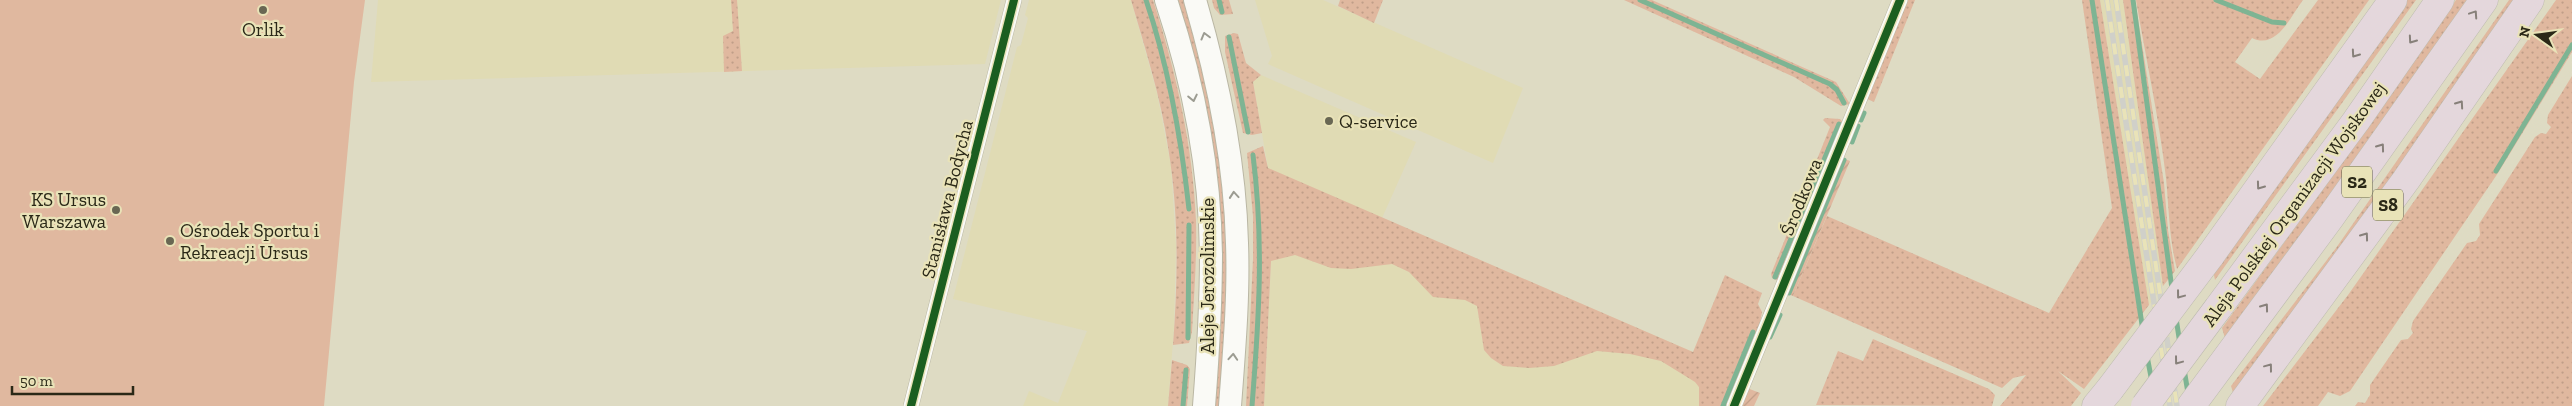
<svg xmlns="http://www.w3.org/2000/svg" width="2572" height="406" font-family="'Zilla Slab',serif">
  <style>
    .built { fill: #e0dbb4 }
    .grass { fill: url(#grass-dots) }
    .garden { fill: url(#garden-furrows) }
    .pitch { fill: #e0b89f }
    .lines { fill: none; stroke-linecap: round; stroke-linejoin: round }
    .stream { stroke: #7eb493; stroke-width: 5 }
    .street-casing { stroke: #bab7a4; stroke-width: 16 }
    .secondary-casing { stroke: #bab7a4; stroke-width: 24 }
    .highway-casing { stroke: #bdbbaf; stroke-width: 29 }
    .street { stroke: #fafaf6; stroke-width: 15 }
    .secondary { stroke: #fafaf6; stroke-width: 22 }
    .highway { stroke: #e4d7dc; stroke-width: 28 }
    .rail-casing { stroke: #d0d0c9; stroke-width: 5.5 }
    .rail { stroke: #e9e3b8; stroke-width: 4; stroke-dasharray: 11; stroke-linecap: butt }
    .highway-bridge-casing { stroke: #bdbbaf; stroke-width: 29; stroke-linecap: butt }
    .highway-bridge { stroke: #e4d7dc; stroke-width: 28 }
    .cycleway-casing { stroke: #e9e3b8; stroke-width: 11 }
    .cycleway { stroke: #1b5e20; stroke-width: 8 }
    .oneway { stroke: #87807a }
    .oneway2 { stroke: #9c9c92 }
    .poi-dot { fill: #696753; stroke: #e9e3b8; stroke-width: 2 }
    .labels { text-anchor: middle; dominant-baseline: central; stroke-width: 4.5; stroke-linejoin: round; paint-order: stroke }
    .shield { fill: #e9e3b8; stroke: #636047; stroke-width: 1 }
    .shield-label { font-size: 18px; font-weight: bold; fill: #2a2817 }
    .poi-label { font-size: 19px; fill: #2a2817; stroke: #e9e3b8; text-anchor: start }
    .street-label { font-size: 19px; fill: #2a2817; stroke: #e9e3b8 }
  </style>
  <defs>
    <pattern id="grass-dots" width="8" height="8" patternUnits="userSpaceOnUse" patternTransform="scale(1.25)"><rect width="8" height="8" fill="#e0b89f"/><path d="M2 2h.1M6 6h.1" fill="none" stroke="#c09e88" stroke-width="1.8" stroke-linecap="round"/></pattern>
    <pattern id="garden-furrows" width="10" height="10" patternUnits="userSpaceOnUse" patternTransform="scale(1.25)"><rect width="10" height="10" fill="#e0b89f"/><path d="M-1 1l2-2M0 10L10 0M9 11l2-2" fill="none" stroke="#c09e88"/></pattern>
  </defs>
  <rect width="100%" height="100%" fill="#dedbc3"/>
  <path class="built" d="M 378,0 L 1001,0 L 985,64 L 371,82 Z
    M 1029,0 L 1131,0 L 1157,93 L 1171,166 L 1176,246 L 1174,328 L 1168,406 L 1023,406 L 1029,391 L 1058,403 L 1087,331 L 953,299 L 1017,47 L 1021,45 L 1028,18 L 1025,15 Z
    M 1255,0 L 1323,0 L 1523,88 L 1493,163 L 1268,64 L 1272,56 Z
    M 2100,0 L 2123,0 L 2163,286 L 2149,305 Z
    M 1261,75 L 1416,142 L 1382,218 L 1732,369 L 1716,406 L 1264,406 L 1271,261 L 1268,168 L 1253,82 Z"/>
  <path class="grass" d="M 731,0 L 737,0 L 742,71 L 724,72 L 723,36 L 733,31 Z
    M 1131,0 L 1153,0 C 1176,72 1193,146 1196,221 C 1197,258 1194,296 1192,332 L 1189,343 L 1173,345 C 1178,280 1179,212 1168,147 C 1161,98 1145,48 1131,0 Z
    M 1176,0 L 1185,0 L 1206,76 L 1224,192 L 1228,289 L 1221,406 L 1213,406 L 1218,320 Z
    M 1212,0 L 1229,0 L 1233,14 L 1220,15 L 1214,8 Z
    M 1340,0 L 1383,0 L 1374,23 L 1338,6 Z
    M 1624,0 L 1652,0 L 1836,82 L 1850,104 L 1841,106 L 1794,77 Z
    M 1904,0 L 1915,0 L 1874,102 L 1865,98 Z
    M 2082,0 L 2100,0 L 2149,305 L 2084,389 L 2058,371 L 2081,393 L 2071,406 L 2000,406 L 2026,375 L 2013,378 L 2002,388 L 1793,296 L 1827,216 L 2049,313 L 2112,208 Z
    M 2123,0 L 2135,0 L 2164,183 L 2168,230 L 2175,271 L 2163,286 Z
    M 2136,0 L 2303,0 C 2290,17 2277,50 2252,38 L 2235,62 L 2260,79 L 2318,0 L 2369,0 L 2177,269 C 2169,239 2169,208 2166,178 C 2159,118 2146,59 2136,0 Z
    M 2405,0 L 2416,0 L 2215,280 L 2213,270 Z
    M 2456,0 L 2468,0 L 2331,195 L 2225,338 L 2222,328 L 2371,123 Z
    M 2509,0 L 2519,0 L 2234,396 L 2231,386 L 2336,248 Z
    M 2556,0 L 2572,0 L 2572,52 L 2498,173 L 2350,391 L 2340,396 L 2328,392 L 2318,406 L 2263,406 L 2348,295 Z
    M 1234,33 L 1238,34 L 1246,63 L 1261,75 L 1253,82 L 1262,133 L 1252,135 L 1243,133 L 1225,52 L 1225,36 Z
    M 2572,76 L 2572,406 L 2355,406 L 2358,402 L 2365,403 L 2370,395 L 2370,385 L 2401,340 L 2408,339 L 2413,333 L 2411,329 L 2413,321 L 2467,243 L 2476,241 L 2480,235 L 2479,224 L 2535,137 L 2541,133 L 2546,134 L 2551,127 L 2547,123 L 2548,115 Z
    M 1825,118 L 1840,119 L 1843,122 L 1779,281 L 1772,278 L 1771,274 L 1830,127 L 1823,120 Z
    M 1263,146 L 1268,168 L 1693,352 L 1725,275 L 1762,293 L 1758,304 L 1762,312 L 1759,329 L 1727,406 L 1699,406 L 1699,387 L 1695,382 L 1661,361 L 1630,354 L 1597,351 L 1554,366 L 1529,368 L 1503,366 L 1491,358 L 1484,350 L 1477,306 L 1465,300 L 1433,297 L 1409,272 L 1392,264 L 1351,269 L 1331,268 L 1295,255 L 1271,261 L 1264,406 L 1246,406 L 1253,259 L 1253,216 L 1247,153 Z
    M 1873,339 L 1989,389 L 1995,395 L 1992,406 L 1816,405 L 1838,351 L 1863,361 Z
    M 1172,360 L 1187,365 L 1190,369 L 1187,406 L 1168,406 Z"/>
  <path class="garden" d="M 1840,157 L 1850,161 L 1793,296 L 1785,292 Z
    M 1747,388 L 1760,393 L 1754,406 L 1740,406 Z"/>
  <path class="pitch" d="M 0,0 L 365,0 L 354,82 L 324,406 L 0,406 Z"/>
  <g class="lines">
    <path class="stream" d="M 1146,0 C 1169,68 1181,137 1189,209
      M 1219,0 L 1222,12
      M 1640,0 L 1830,84 L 1837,90 L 1844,103
      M 2092,0 L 2143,331
      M 2133,0 L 2172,289
      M 2216,0 L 2272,22 L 2284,23
      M 1229,37 L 1248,132
      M 1861,120 L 1864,113
      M 1852,142 L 1858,126
      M 2496,171 L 2572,45
      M 1775,277 L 1839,124
      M 1789,293 L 1844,160
      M 2176,318 L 2180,344
      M 1770,337 L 1780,315
      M 1188,338 L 1189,225
      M 2147,356 L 2152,382
      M 2184,369 L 2188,393
      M 1183,406 L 1186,370
      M 1252,406 C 1259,318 1264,243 1253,155
      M 1723,406 L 1753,332"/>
    <g class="street-casing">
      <path id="street" d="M 911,406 L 1014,0
        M 1734,406 L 1900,0"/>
    </g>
    <g class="secondary-casing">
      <path id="secondary" d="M 1166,0 C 1193,81 1210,168 1211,254 C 1211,305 1208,355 1204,406
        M 1195,0 C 1218,79 1235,160 1237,243 C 1239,297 1234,352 1230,406"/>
    </g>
    <g class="highway-casing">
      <path id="highway" d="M 2210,256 L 2393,0
        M 2218,308 L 2356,121 L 2440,0
        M 2096,406 L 2110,389
        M 2191,406 L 2330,218 L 2484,0
        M 2240,406 L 2406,180 L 2530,0"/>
    </g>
    <use href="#street" class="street"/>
    <use href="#secondary" class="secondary"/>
    <use href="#highway" class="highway"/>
    <g class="rail-casing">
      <path id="rail" d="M 2107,0 L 2170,406
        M 2116,0 L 2177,406"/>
    </g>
    <use href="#rail" class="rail"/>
    <g class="highway-bridge-casing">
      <path id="highway-bridge" d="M 2110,389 L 2210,256
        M 2145,406 L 2218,308"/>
    </g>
    <use href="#highway-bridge" class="highway-bridge"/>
    <g class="cycleway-casing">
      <path id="cycleway" d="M 911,406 L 1014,0
        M 1734,406 L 1900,0"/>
    </g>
    <use href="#cycleway" class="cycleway"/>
  </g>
  <defs><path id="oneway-chevron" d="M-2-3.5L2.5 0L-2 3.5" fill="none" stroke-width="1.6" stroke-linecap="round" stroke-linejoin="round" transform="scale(1.25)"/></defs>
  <g class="oneway">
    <use href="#oneway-chevron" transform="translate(2474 14) rotate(-56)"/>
    <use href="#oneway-chevron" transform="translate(2412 40) rotate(125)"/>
    <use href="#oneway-chevron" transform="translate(2355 54) rotate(125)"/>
    <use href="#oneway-chevron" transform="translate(2460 104) rotate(-55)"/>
    <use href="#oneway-chevron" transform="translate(2381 147) rotate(-54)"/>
    <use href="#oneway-chevron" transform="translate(2260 186) rotate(126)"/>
    <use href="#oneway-chevron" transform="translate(2365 236) rotate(-54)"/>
    <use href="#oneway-chevron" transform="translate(2180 295) rotate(127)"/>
    <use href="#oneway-chevron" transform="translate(2265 307) rotate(-54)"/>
    <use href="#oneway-chevron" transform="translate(2178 361) rotate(127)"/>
    <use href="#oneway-chevron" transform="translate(2269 367) rotate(-53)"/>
  </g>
  <g class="oneway2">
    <use href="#oneway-chevron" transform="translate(1205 36) rotate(-105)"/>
    <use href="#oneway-chevron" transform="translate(1193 98) rotate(78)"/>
    <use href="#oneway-chevron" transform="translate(1234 195) rotate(-95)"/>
    <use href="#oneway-chevron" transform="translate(1233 357) rotate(-86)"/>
  </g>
  <g class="poi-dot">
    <circle cx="263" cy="10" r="5"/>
    <circle cx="1329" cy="121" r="5"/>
    <circle cx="116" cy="210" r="5"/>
    <circle cx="170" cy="241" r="5"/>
  </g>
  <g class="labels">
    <g class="shield">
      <rect x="2342" y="166.5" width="30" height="31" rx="4"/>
      <rect x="2373" y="189.5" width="30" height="31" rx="4"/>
    </g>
    <g class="shield-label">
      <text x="2357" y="182">S2</text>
      <text x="2388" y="205">S8</text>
    </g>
    <g class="poi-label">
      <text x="263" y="29" text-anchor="middle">Orlik</text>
      <text x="1339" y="121">Q-service</text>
      <text x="106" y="199" text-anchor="end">KS Ursus<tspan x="106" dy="22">Warszawa</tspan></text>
      <text x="180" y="230">Ośrodek Sportu i<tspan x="180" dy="22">Rekreacji Ursus</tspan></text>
    </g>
    <g class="street-label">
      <text transform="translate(1801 197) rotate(-68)">Środkowa</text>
      <text transform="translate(947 199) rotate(-76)">Stanisława Bodycha</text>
      <text transform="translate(2294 204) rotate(-54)">Aleja Polskiej Organizacji Wojskowej</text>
      <text transform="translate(1207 276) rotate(-90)">Aleje Jerozolimskie</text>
    </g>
  </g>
  <g transform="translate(2537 35) rotate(284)" stroke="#e9e3b8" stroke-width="4" paint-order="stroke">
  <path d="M0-4L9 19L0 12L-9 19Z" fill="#2a2817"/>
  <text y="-8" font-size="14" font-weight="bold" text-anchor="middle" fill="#2a2817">N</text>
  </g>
  <path d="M12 386v8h121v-8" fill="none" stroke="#2a2817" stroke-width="2.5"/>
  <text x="20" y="386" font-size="15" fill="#2a2817" stroke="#e9e3b8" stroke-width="4" paint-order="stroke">50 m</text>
</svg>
